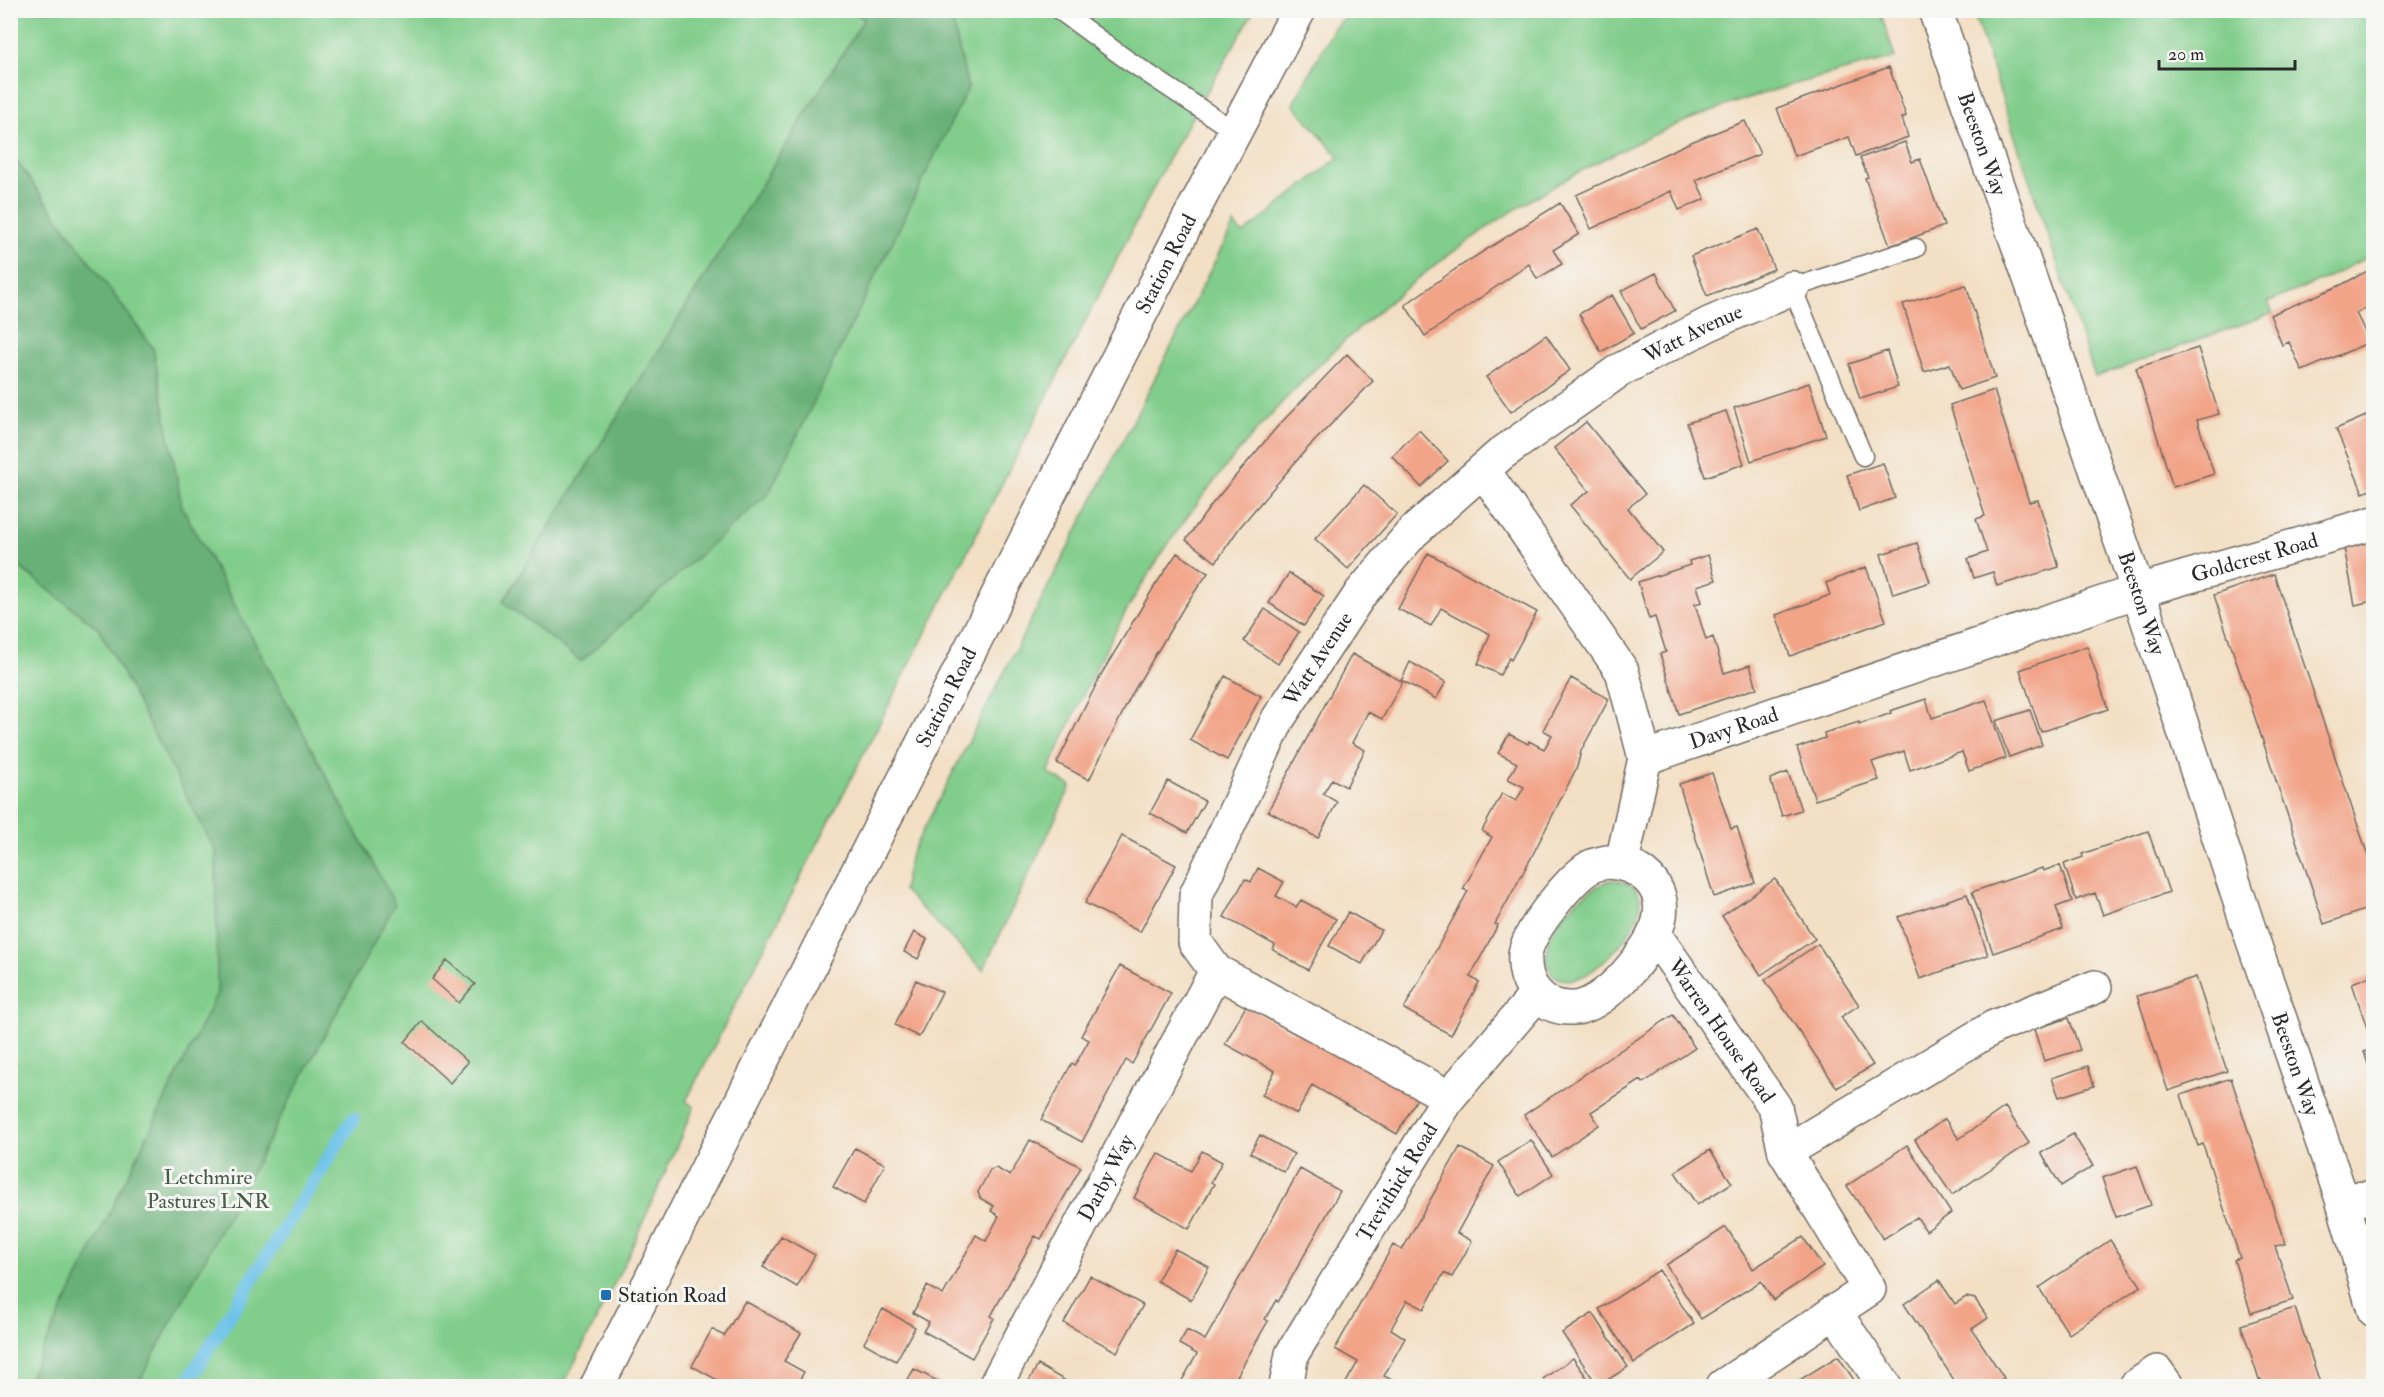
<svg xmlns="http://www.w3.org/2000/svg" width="2384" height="1397" font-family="'IM FELL Double Pica',serif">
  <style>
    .green { fill: #81cd8b; stroke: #567c5b; stroke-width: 1.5 }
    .forest { fill: #68b077; stroke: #4a6e51; stroke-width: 1.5 }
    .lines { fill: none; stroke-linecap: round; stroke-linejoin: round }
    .stream { stroke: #6cc2e9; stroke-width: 14 }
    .building { fill: #f2a489 }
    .service-casing { stroke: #716a61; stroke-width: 21 }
    .minor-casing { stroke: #716a61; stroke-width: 36 }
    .tertiary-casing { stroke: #716a61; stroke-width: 36 }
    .service { stroke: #fff; stroke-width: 18 }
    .minor { stroke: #fff; stroke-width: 33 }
    .tertiary { stroke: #fff; stroke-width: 33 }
    .poi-dot { fill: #1f6fb2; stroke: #f6f6f2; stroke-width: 2 }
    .labels { text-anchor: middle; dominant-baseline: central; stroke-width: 6; stroke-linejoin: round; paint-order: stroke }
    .street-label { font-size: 21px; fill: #2b2b2b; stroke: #f6f6f2 }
    .park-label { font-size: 21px; fill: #455c48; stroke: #f6f6f2 }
    .poi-label { font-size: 21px; fill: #2b2b2b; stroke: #f6f6f2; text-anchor: start }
  </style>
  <rect width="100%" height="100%" fill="#f6f6f2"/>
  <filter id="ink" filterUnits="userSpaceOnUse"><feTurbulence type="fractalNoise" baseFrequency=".0167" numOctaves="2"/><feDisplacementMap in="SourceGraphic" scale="12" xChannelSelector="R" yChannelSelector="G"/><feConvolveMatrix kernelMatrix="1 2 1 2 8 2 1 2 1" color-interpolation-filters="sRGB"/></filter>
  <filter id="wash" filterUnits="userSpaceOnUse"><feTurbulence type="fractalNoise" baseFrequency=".008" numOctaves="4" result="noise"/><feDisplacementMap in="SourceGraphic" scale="24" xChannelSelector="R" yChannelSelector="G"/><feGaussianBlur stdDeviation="1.35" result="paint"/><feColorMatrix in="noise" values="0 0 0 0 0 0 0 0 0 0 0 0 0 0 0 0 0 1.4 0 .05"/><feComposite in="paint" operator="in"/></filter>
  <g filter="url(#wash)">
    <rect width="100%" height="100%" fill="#f3dfc4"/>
    <path class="green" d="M 852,10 L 865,18 L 503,602 L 968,88 L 950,11 L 1254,11 L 1174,148 L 686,1101 L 694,1107 L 628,1256 L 563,1386 L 11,1386 L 10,560 L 99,629 L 122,672 L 374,865 L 182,507 L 153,348 L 11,154 L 11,11 Z
      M 1352,11 L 1880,11 L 1895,58 C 1833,73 1771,89 1711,111 C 1475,201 1261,384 1132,601 C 1100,656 1074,714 1048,773 L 1071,786 L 983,970 L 903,890 L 911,854 L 1234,224 L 1243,234 L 1339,157 L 1293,104 L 1334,28 Z
      M 1973,11 L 2373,11 L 2373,254 L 2331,276 L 2268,302 L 2273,313 L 2095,377 Z
      M 1610,880 C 1679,884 1613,963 1583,976 C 1548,992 1539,957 1553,931 C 1566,907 1586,891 1610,880 Z"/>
    <path class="forest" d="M 852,11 L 950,11 L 968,88 L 769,493 L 581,661 L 503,602 L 864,19 Z
      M 11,154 L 153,348 L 182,507 L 395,904 L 137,1386 L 25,1386 L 217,993 L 216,852 L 99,629 L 11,560 Z"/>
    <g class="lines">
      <path class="stream" d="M 185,1386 L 353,1119"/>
    </g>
    <g id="blocks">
      <path class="building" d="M 1889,67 L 1906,116 L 1902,118 L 1908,137 L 1856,156 L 1849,137 L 1794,156 L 1777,108 Z
        M 1745,121 L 1760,154 L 1696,180 L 1705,199 L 1679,210 L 1671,191 L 1591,229 L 1576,195 L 1691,142 Z
        M 1905,142 L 1912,162 L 1920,159 L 1944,226 L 1890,246 L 1865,178 L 1868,177 L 1860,158 Z
        M 1560,203 L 1579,234 L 1553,250 L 1562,264 L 1537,279 L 1529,264 L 1425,336 L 1405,305 L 1454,270 Z
        M 1758,229 L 1774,269 L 1707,296 L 1691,256 Z
        M 2373,268 L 2373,312 L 2370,306 L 2356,313 L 2370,342 L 2302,371 L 2289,342 L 2282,345 L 2270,315 L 2341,285 Z
        M 1656,273 L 1675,311 L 1641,329 L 1621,291 Z
        M 1966,285 L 1995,378 L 1959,390 L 1950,364 L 1924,372 L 1903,304 Z
        M 1612,295 L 1634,333 L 1601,352 L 1579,314 Z
        M 1546,335 L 1570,370 L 1511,412 L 1486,377 Z
        M 2198,348 L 2219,414 L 2197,420 L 2214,474 L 2173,487 L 2136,368 Z
        M 1887,351 L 1898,387 L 1860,399 L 1849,364 Z
        M 1347,354 L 1373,381 L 1304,452 L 1240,527 L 1216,562 L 1186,540 L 1212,504 L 1277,427 Z
        M 1809,383 L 1826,436 L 1751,461 L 1734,408 Z
        M 1994,390 L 2029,502 L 2038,500 L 2059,567 L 1997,586 L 1993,572 L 1974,578 L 1968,559 L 1987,552 L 1976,519 L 1985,516 L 1950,405 Z
        M 1726,411 L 1744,464 L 1705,477 L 1687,423 Z
        M 2373,413 L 2373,489 L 2363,493 L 2336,429 Z
        M 1586,422 L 1645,494 L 1628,508 L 1663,552 L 1630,579 L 1570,505 L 1589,491 L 1554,448 Z
        M 1419,430 L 1448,461 L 1421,487 L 1392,456 Z
        M 1883,463 L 1895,498 L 1859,511 L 1847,475 Z
        M 1364,485 L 1397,514 L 1348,569 L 1315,539 Z
        M 2373,536 L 2373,601 L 2355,605 L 2343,542 Z
        M 1917,543 L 1930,582 L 1893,594 L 1881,554 Z
        M 1177,553 L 1208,573 L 1184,607 L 1133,692 L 1089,780 L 1057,763 L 1102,673 L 1154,587 Z
        M 1428,553 L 1537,612 L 1511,660 L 1509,658 L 1500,675 L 1478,664 L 1490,634 L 1441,608 L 1431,626 L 1398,609 Z
        M 1708,555 L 1716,580 L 1697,586 L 1702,602 L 1695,604 L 1706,640 L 1713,637 L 1724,673 L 1750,665 L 1757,688 L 1679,714 L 1660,654 L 1666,652 L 1655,617 L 1649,619 L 1638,582 L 1690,565 L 1689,561 Z
        M 1866,567 L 1886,621 L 1790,656 L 1776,615 L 1830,595 L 1826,583 Z
        M 1289,573 L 1324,596 L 1304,626 L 1269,603 Z
        M 2274,574 L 2373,871 L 2373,907 L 2324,924 L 2214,595 Z
        M 1265,609 L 1299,632 L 1278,664 L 1244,641 Z
        M 2087,646 L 2108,709 L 2041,732 L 2020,670 Z
        M 1352,654 L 1401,681 L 1410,662 L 1446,682 L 1436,699 L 1403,681 L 1382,719 L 1368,712 L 1352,743 L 1365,750 L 1346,787 L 1332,779 L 1323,794 L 1337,802 L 1318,838 L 1268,811 Z
        M 1225,676 L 1261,696 L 1227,760 L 1190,740 Z
        M 1571,678 L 1609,699 L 1581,751 L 1577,767 L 1531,858 L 1495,924 L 1498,925 L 1470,977 L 1479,982 L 1451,1035 L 1404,1009 L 1468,891 L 1463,889 L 1492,837 L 1482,831 L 1502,793 L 1516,801 L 1524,787 L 1508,779 L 1517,763 L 1498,753 L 1509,734 L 1528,744 L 1529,741 L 1544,749 L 1552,735 L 1543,730 Z
        M 1926,699 L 1932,718 L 1986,700 L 2006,758 L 1969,771 L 1962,752 L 1910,770 L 1904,751 L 1872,762 L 1879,780 L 1815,800 L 1797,748 L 1825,738 L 1824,733 L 1859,722 L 1859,724 L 1875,719 L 1891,713 L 1890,711 Z
        M 2030,710 L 2042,745 L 2009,757 L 1996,721 Z
        M 1788,772 L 1801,810 L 1782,816 L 1770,779 Z
        M 1712,773 L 1731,829 L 1737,827 L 1755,883 L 1714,897 L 1679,784 Z
        M 1168,781 L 1205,801 L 1187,833 L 1150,813 Z
        M 2148,831 L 2169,892 L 2103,915 L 2095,893 L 2076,900 L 2064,864 L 2083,857 L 2082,854 Z
        M 1122,836 L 1176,865 L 1140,932 L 1085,903 Z
        M 2060,865 L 2072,901 L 2056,907 L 2063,929 L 1993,953 L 1972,892 L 2042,868 L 2043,871 Z
        M 1258,868 L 1284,882 L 1276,896 L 1296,907 L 1301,900 L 1336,919 L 1308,970 L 1273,950 L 1275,945 L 1224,917 L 1245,879 L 1251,882 Z
        M 1775,879 L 1815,939 L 1761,975 L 1722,916 Z
        M 1967,894 L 1988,955 L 1920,979 L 1898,917 Z
        M 1348,912 L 1381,930 L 1362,964 L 1329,946 Z
        M 914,932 L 927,939 L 918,959 L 904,952 Z
        M 1818,944 L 1859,1005 L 1841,1017 L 1873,1065 L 1837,1088 L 1765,980 Z
        M 447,960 L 475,984 L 459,1003 L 432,979 Z
        M 1120,966 L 1171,993 L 1132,1064 L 1126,1060 L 1082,1142 L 1041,1120 L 1072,1063 L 1075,1065 L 1089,1040 L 1081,1036 Z
        M 2373,975 L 2373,1046 L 2352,983 Z
        M 2196,977 L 2227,1071 L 2168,1091 L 2137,996 Z
        M 916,980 L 942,992 L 919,1037 L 895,1025 Z
        M 1246,1006 L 1296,1034 L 1300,1025 L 1419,1095 L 1397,1134 L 1312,1085 L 1297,1114 L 1262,1095 L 1275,1071 L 1225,1044 Z
        M 1673,1015 L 1695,1048 L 1643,1083 L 1641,1080 L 1591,1112 L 1599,1125 L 1552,1157 L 1524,1115 Z
        M 2069,1018 L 2080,1050 L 2044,1061 L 2034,1029 Z
        M 422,1021 L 468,1062 L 450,1083 L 405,1042 Z
        M 2373,1048 L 2373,1079 L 2364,1052 Z
        M 2088,1066 L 2094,1086 L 2059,1097 L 2052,1078 Z
        M 2231,1078 L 2285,1244 L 2275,1246 L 2293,1300 L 2251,1313 L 2234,1260 L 2240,1258 L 2203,1144 L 2198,1146 L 2181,1095 Z
        M 2005,1107 L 2029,1143 L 1952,1195 L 1915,1140 L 1945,1119 L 1959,1139 Z
        M 2073,1134 L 2093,1166 L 2061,1186 L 2041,1153 Z
        M 1260,1135 L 1294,1154 L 1284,1172 L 1250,1153 Z
        M 1030,1140 L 1081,1167 L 1041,1239 L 1035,1236 L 991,1316 L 994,1318 L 972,1358 L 923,1331 L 929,1322 L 913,1313 L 927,1286 L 943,1295 L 976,1235 L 986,1241 L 999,1216 L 991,1211 L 994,1206 L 980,1198 L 978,1192 L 990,1170 L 996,1168 L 1010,1176 Z
        M 1531,1140 L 1553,1174 L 1520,1196 L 1498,1162 Z
        M 1907,1145 L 1951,1213 L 1926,1231 L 1917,1217 L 1883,1239 L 1847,1186 Z
        M 1460,1147 L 1494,1166 L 1457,1233 L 1472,1241 L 1452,1277 L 1444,1273 L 1424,1309 L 1407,1300 L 1391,1329 L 1405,1338 L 1384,1376 L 1403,1386 L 1344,1386 L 1358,1362 L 1335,1349 L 1393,1245 L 1402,1250 Z
        M 855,1148 L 885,1164 L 864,1204 L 833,1187 Z
        M 1710,1150 L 1732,1183 L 1697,1205 L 1675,1172 Z
        M 1202,1151 L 1222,1162 L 1211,1182 L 1214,1184 L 1189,1229 L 1134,1198 L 1158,1153 L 1191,1171 Z
        M 2137,1166 L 2151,1205 L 2116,1217 L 2102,1178 Z
        M 1300,1169 L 1340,1191 L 1278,1302 L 1276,1300 L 1265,1319 L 1268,1321 L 1237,1376 L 1247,1382 L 1244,1386 L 1179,1386 L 1197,1354 L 1179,1344 L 1187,1330 L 1205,1340 Z
        M 1726,1227 L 1753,1269 L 1803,1237 L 1823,1267 L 1773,1300 L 1761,1281 L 1701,1319 L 1666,1265 Z
        M 781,1236 L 815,1255 L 797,1287 L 763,1267 Z
        M 2110,1240 L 2141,1286 L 2069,1334 L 2039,1288 Z
        M 1175,1249 L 1209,1267 L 1191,1300 L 1157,1281 Z
        M 1659,1270 L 1694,1324 L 1634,1363 L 1599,1309 Z
        M 1090,1276 L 1143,1305 L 1117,1352 L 1064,1323 Z
        M 1939,1280 L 1955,1304 L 1966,1297 L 1975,1299 L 1988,1318 L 1972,1329 L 2004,1378 L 1990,1386 L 1958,1386 L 1904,1304 Z
        M 745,1301 L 801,1333 L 784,1361 L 804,1372 L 796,1386 L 728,1386 L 692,1366 L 712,1329 L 724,1336 Z
        M 2295,1308 L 2321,1386 L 2263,1386 L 2261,1379 L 2259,1380 L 2241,1325 Z
        M 883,1309 L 915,1327 L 896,1361 L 864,1343 Z
        M 1593,1313 L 1628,1367 L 1598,1386 L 1562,1333 Z
        M 1838,1356 L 1858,1386 L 1790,1386 Z
        M 1573,1358 L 1593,1386 L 1549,1386 L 1543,1379 Z
        M 1038,1365 L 1071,1384 L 1070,1386 L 1026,1386 Z
        M 914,1369 L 947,1386 L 904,1386 Z"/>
    </g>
  </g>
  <g filter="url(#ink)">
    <use href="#blocks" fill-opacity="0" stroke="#716a61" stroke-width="1.5"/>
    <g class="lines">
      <g class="service-casing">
        <path id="service" d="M 1059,10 L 1126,59 L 1234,131
          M 1863,456 L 1792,288 L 1916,248"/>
      </g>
      <g class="minor-casing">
        <g id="minor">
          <path id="s1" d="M 1935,10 L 2040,307 L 2138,591 L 2249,929 L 2342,1199 L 2374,1310"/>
          <path id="s2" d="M 1483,470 L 1622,671 L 1645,758 L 2138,591 L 2374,523"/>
          <path d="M 1607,862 C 1639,863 1668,886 1659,921 C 1652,950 1604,1008 1573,1008 C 1557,1009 1542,1002 1533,989 C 1526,978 1524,967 1525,954 C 1529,930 1569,880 1590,867 C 1595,864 1602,863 1607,862 Z"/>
          <path d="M 1622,862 L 1645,758"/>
          <path id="s3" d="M 1654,934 L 1775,1107 L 1785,1152 L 1869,1289 L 1723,1386"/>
          <path id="s4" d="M 1449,1097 L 1216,971 L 1195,942 L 1196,895 L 1278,719 L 1361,593 L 1412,533 L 1501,454 L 1620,370 L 1709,324 L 1792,288"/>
          <path d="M 1785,1152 L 1994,1027 L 2095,987"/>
          <path d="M 2342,1199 L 2374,1198"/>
          <path d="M 1834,1311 L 1885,1386"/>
          <path id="s5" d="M 995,1386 L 1216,971"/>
          <path id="s6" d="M 1286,1386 L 1292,1354 L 1449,1097 L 1537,994"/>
          <path d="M 2136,1386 L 2157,1372 L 2167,1386"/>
        </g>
      </g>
      <g class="tertiary-casing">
        <g id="tertiary">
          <path id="s7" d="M 597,1386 L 1183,230 L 1299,10"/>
        </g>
      </g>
      <use href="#service" class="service"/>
      <use href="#minor" class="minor"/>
      <use href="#tertiary" class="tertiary"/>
    </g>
  </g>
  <rect class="poi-dot" x="600" y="1289" width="12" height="12" rx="3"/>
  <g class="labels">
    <g class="street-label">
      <text stroke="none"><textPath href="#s1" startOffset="142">Beeston Way</textPath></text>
      <text stroke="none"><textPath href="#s7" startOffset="1258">Station Road</textPath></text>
      <text stroke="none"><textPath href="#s4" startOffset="1118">Watt Avenue</textPath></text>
      <text stroke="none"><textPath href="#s2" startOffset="976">Goldcrest Road</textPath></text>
      <text stroke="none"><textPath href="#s1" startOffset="628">Beeston Way</textPath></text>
      <text stroke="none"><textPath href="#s4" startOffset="614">Watt Avenue</textPath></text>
      <text stroke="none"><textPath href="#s7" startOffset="772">Station Road</textPath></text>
      <text stroke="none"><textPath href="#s2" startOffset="428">Davy Road</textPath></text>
      <text stroke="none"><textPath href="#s3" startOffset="118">Warren House Road</textPath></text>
      <text stroke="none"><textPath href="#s1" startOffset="1114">Beeston Way</textPath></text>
      <text stroke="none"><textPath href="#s5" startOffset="236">Darby Way</textPath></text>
      <text stroke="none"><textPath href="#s6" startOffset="234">Trevithick Road</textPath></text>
    </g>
    <g class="park-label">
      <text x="208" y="1177">Letchmire<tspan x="208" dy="24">Pastures LNR</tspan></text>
    </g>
    <g class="poi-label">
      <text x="618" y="1295">Station Road</text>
    </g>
  </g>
  <rect width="2384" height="1397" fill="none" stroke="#f6f6f2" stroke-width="36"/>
  <path d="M2159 60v9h136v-9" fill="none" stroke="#2b2b2b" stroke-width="3"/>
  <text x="2168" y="60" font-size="18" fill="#2b2b2b" stroke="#f6f6f2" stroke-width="4.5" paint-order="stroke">20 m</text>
</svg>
